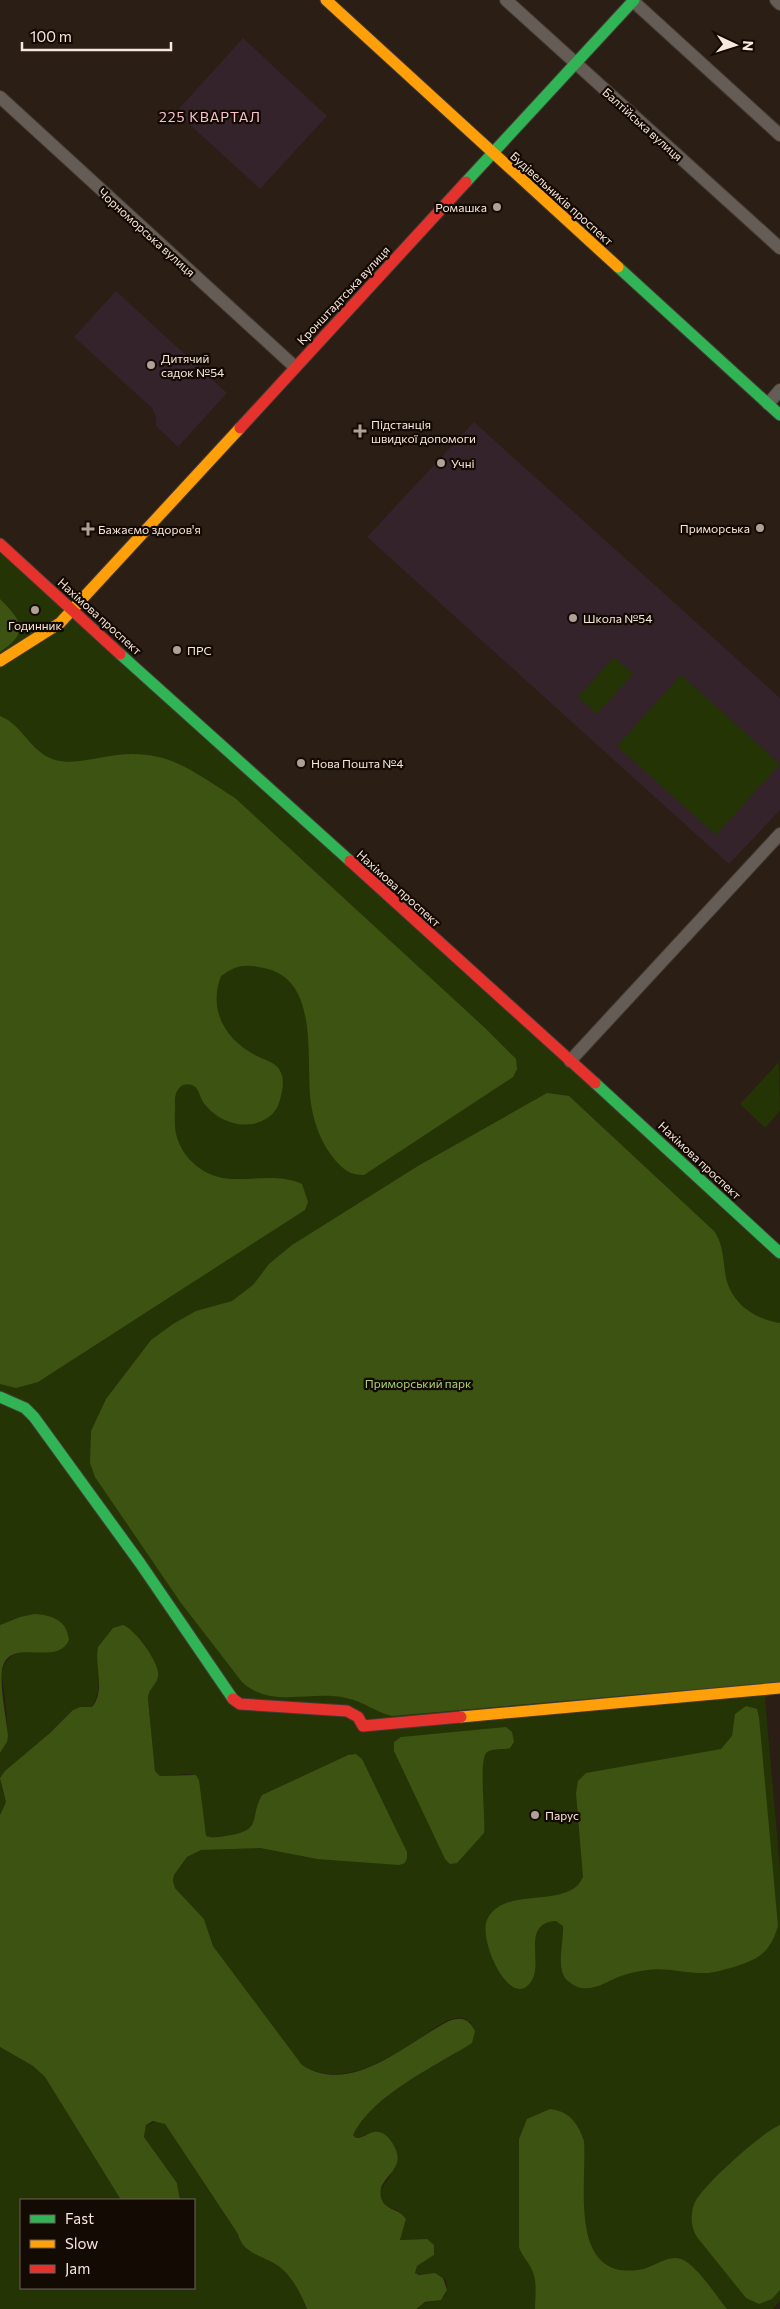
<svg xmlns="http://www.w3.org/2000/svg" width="780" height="2309" font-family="Commissioner,sans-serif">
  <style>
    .education { fill: #34232a }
    .green { fill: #253405 }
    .forest { fill: #3d5311 }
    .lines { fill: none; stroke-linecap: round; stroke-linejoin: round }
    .street-casing { stroke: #443a33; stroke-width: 14 }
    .fast-casing { stroke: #443a33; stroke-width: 13 }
    .slow-casing { stroke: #443a33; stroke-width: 13 }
    .jam-casing { stroke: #443a33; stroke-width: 13 }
    .street { stroke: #665c56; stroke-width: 12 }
    .fast { stroke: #30b455; stroke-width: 11 }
    .slow { stroke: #ff9f0a; stroke-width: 11 }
    .jam { stroke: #e5322d; stroke-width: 11 }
    .poi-dot { fill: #afa196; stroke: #140a04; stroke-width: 2 }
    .labels { text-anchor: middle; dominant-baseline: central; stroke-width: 4.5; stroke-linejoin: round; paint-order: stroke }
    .street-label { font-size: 12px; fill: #f7e7dc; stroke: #140a04 }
    .poi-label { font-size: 12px; fill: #f7e7dc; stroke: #140a04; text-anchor: start }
    .park-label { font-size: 12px; fill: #a9d372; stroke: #140a04 }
    .neighbourhood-label { font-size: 14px; letter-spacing: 1px; fill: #f8c3c9; stroke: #140a04 }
  </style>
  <rect width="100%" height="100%" fill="#2a1e15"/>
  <path class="education" d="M 243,38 L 327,116 L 260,189 L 176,112 Z
    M 116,291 L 227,393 L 178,447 L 156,426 L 156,417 L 152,408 L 74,337 Z
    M 474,422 L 780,698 L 780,810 L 729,864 L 367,537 Z"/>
  <path class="green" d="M 0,543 L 780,1259 L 780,1688 L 765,1698 L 780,1870 L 780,2301 L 773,2309 L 416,2309 L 420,2304 L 435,2301 L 445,2296 C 455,2266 424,2278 415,2273 L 417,2266 L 434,2255 L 427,2239 L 400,2240 L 406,2219 C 398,2204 382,2213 380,2191 L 391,2175 L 374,2132 L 356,2138 L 353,2135 C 372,2095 435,2067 472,2043 L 471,2023 C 467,2020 464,2017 457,2018 C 444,2019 431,2031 420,2038 C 387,2060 341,2089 302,2065 L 213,1946 L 204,1919 L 175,1888 L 173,1881 L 174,1875 L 187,1857 L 201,1850 L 260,1848 L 317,1859 L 348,1755 L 262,1795 C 249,1817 263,1829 231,1835 C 223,1836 214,1839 206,1836 L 191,1774 L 160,1776 L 155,1771 L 148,1699 C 148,1690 154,1688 156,1681 C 161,1662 143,1645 133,1631 L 99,1673 L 98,1693 L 92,1707 L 80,1707 L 73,1710 L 1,1783 L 6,1802 L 0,1815 L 0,1753 C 15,1738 2,1692 2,1671 C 7,1652 24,1650 42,1653 L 34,1614 L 20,1617 L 0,1625 Z
    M 614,657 L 633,674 L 597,714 L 578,697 Z
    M 681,675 L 780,764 L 716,835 L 617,746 Z
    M 779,1062 L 780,1111 L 765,1128 L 740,1104 Z
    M 0,2047 L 33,2066 L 45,2077 L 121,2200 L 21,2200 L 21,2288 L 194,2288 L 194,2200 L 180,2200 L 177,2183 L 144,2137 L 146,2125 L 159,2121 L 165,2124 L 238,2234 C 243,2256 266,2255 282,2269 C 294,2280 301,2294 307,2309 L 0,2309 Z"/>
  <path class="forest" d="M 0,599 C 22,621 30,632 0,652 Z
    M 0,716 C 24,725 32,757 60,761 C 74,764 101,757 117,755 C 168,749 194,772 235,798 L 485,1028 L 516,1059 L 517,1069 L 513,1077 L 364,1175 C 350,1175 344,1170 335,1160 C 322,1145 314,1124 311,1104 C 305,1062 321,979 264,968 C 244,964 237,965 221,976 C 208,1010 225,1040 257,1056 C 265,1060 278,1063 281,1073 C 285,1082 282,1093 279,1103 C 276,1112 270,1117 262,1121 C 241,1131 213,1119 202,1100 C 199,1094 199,1088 192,1085 C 179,1081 174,1094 175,1103 C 175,1113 174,1124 176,1134 C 182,1159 205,1178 231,1179 C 255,1180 280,1174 302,1184 L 308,1202 L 305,1210 L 38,1382 L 16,1388 L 0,1384 Z
    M 547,1093 L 569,1096 L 715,1232 C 724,1247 723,1262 726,1278 C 732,1304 755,1319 780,1323 L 780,1682 L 392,1716 C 375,1712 363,1701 346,1698 C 311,1690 271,1709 242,1682 L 181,1603 L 95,1477 L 90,1463 L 91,1431 L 106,1399 L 151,1340 L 173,1324 L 196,1311 L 232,1301 L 253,1285 L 269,1264 L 292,1245 L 418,1166 Z
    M 34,1614 C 52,1615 67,1620 69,1640 C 57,1668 8,1635 2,1670 C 0,1690 6,1716 8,1736 L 7,1742 L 0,1753 L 0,1625 L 20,1617 Z
    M 123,1625 C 135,1629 161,1664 158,1677 C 156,1686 148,1689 148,1699 L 155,1771 L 160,1776 L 196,1775 L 199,1780 L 206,1836 C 214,1839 223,1836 231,1835 C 263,1829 249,1817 262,1795 L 348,1755 L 356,1754 L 362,1759 L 407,1852 L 407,1858 L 405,1863 L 399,1865 L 317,1859 L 260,1848 L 201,1850 L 187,1857 L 174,1875 L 173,1881 L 175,1888 L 204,1919 L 213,1946 L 302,2065 C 352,2097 407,2042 449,2021 C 462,2016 469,2019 475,2031 L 472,2043 C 436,2066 372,2095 353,2135 L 356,2138 C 363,2138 368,2133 374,2132 C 381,2131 387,2135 391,2141 C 412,2171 376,2175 381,2197 C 384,2211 400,2208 406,2219 L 400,2240 L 427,2239 L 434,2245 L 434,2255 L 417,2266 L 415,2273 L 419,2275 L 435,2273 L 443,2278 L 447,2290 L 441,2300 L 425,2302 L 416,2309 L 307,2309 C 301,2294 294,2280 282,2269 C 266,2255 243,2256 238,2234 L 165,2124 L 153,2121 L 146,2125 L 144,2137 L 177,2183 L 180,2200 L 121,2200 L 45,2077 L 33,2066 L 0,2047 L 0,1815 L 6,1802 L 0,1778 L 5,1771 L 50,1733 L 73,1710 L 80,1707 L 92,1707 C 106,1691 94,1666 98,1647 L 113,1628 Z
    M 746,1706 L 757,1709 L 759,1717 L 778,1926 C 770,1952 760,1959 734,1967 C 725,1969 717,1972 708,1973 C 687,1974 667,1967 647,1970 C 639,1971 629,1973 621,1976 C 602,1983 587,1997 568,1981 C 555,1970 564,1942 563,1926 L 556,1921 C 521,1923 543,1962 532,1980 C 512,2014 478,1941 487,1920 C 503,1884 569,1911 583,1877 L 576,1793 L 578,1781 L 586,1773 L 721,1749 L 732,1736 L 735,1714 Z
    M 506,1727 L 512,1732 L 514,1742 L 510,1748 C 504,1750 493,1748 487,1752 C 478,1759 486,1819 484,1833 L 457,1863 L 450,1864 L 445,1859 L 394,1751 L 394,1742 L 401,1737 Z
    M 550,2109 C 569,2111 578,2123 584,2141 C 587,2184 568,2279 638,2270 C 652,2269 667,2254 681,2259 C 697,2265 716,2296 727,2309 L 535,2309 C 535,2296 538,2280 531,2268 C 527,2260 522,2256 519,2247 L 519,2139 L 527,2119 Z
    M 780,2125 L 780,2290 L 772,2299 L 759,2304 L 746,2298 L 697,2237 C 690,2227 690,2210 696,2200 C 707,2182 761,2133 780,2125 Z"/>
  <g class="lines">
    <g class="street-casing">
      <path id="street" d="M 506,0 L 780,248
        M 776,0 L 780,4
        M 633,1 L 780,135
        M 0,97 L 295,367
        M 768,404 L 780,390
        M 570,1061 L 780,834"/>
    </g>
    <g class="fast-casing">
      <path id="fast" d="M 466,182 L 634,0
        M 618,267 L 780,415
        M 120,654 L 350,861
        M 595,1083 L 780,1253
        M 0,1397 L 25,1408 L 34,1417 L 140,1563 L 233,1699"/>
    </g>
    <g class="slow-casing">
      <path id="slow" d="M 326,0 L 618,267
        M 0,661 L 60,623 L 240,428
        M 461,1717 L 780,1688"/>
    </g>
    <g class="jam-casing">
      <path id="jam" d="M 240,428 L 466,182
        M 0,544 L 120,654
        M 350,861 L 595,1083
        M 233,1699 L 240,1704 L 347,1711 L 358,1717 L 363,1726 L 461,1717"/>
    </g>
    <use href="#street" class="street"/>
    <use href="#fast" class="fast"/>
    <use href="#slow" class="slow"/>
    <use href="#jam" class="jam"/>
  </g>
  <g class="poi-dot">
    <circle cx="497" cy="207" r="5"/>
    <circle cx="151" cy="365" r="5"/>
    <path d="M357.5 423.5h5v5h5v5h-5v5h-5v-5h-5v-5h5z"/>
    <circle cx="441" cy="463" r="5"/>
    <circle cx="760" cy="528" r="5"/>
    <path d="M85.5 521.5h5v5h5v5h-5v5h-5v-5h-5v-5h5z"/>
    <circle cx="35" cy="610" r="5"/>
    <circle cx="573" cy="618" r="5"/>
    <circle cx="177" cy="650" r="5"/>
    <circle cx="301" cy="763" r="5"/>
    <circle cx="535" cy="1815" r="5"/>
  </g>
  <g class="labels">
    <g class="street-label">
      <text transform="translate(643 124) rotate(42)">Балтійська вулиця</text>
      <text transform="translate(562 198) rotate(42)">Будівельників проспект</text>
      <text transform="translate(147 232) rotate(42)">Чорноморська вулиця</text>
      <text transform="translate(343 295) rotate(-47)">Кронштадтська вулиця</text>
      <text transform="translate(100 616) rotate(42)">Нахімова проспект</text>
      <text transform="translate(399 888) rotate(42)">Нахімова проспект</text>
      <text transform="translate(700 1160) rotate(43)">Нахімова проспект</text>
    </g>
    <g class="poi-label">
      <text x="487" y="207" text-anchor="end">Ромашка</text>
      <text x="161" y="358">Дитячий<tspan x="161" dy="14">садок №54</tspan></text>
      <text x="371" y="424">Підстанція<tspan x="371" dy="14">швидкої допомоги</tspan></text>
      <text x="451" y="463">Учні</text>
      <text x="750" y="528" text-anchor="end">Приморська</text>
      <text x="98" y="529">Бажаємо здоров'я</text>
      <text x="583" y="618">Школа №54</text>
      <text x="35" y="625" text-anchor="middle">Годинник</text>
      <text x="187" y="650">ПРС</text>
      <text x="311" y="763">Нова Пошта №4</text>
      <text x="545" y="1815">Парус</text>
    </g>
    <g class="park-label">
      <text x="418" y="1383">Приморський парк</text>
    </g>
    <g class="neighbourhood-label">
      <text x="210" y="116">225 КВАРТАЛ</text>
    </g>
  </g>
  <rect x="20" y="2199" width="175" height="90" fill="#140a04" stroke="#6f625a"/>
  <rect x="30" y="2215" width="25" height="8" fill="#30b455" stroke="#6f625a"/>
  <text x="65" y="2224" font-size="15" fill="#f7e7dc">Fast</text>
  <rect x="30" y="2240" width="25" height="8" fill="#ff9f0a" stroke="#6f625a"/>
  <text x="65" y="2249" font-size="15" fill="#f7e7dc">Slow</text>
  <rect x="30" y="2265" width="25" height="8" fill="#e5322d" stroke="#6f625a"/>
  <text x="65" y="2274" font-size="15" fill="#f7e7dc">Jam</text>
  <g transform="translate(735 45) rotate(94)" stroke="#140a04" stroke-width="4" paint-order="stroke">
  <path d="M0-4L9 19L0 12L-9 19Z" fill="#f7e7dc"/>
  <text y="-8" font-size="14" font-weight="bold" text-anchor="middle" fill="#f7e7dc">N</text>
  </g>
  <path d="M22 42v8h149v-8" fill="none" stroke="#f7e7dc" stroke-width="2.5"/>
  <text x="30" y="42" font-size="15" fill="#f7e7dc" stroke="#140a04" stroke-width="4" paint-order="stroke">100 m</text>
</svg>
